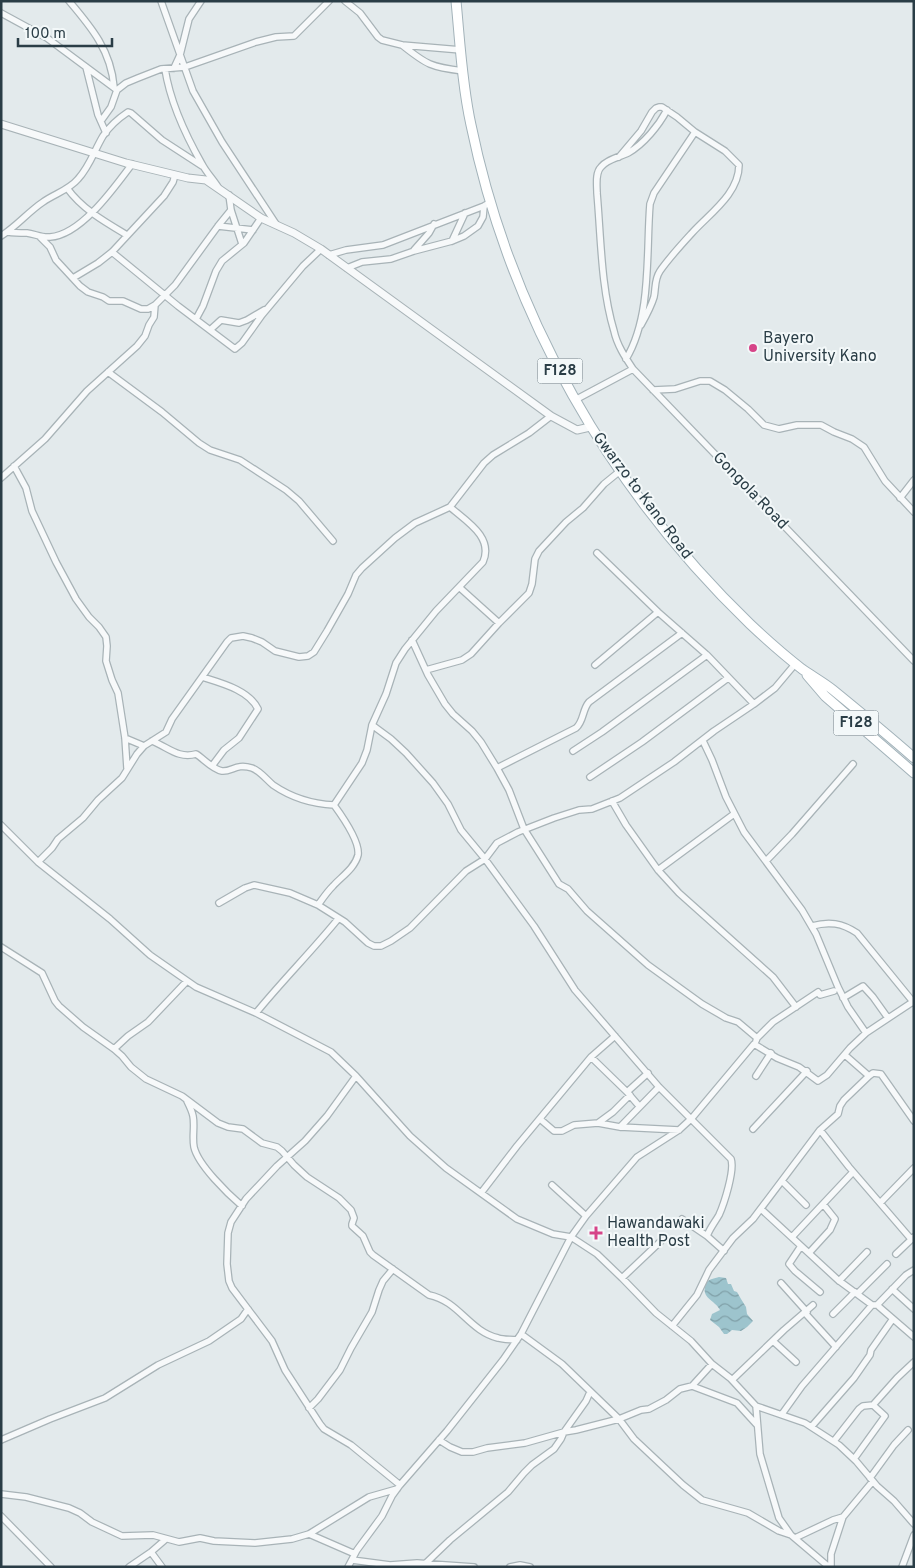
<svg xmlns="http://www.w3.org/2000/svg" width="915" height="1568" font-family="Overpass,sans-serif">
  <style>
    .water { fill: url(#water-waves) }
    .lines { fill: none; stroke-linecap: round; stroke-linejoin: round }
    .minor-casing { stroke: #a8b3b7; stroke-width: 8 }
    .tertiary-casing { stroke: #a8b3b7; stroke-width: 9 }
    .primary-casing { stroke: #a2b2b9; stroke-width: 11 }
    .minor { stroke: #f7f9fa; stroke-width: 5.5 }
    .tertiary { stroke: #f7f9fa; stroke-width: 7 }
    .primary { stroke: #fff; stroke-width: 9 }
    .poi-dot { fill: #d64488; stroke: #f3f8f9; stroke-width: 2 }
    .labels { text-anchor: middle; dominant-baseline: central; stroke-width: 4; stroke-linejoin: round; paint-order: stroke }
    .shield { fill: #f3f8f9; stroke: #66757c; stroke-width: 1 }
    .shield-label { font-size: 15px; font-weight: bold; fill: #2a3d46 }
    .poi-label { font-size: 16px; fill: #2a3d46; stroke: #f3f8f9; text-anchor: start }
    .street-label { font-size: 16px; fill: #2a3d46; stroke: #f3f8f9 }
  </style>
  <defs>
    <pattern id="water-waves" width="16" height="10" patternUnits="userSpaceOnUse" patternTransform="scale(1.25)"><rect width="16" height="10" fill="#9dc4cd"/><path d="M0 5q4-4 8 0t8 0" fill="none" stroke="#80a0a8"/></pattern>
  </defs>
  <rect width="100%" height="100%" fill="#e3eaec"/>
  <path class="water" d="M 719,1277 L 726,1278 L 728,1284 L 731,1284 L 734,1291 L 737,1292 L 741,1299 L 746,1307 L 747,1314 L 753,1321 L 747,1327 L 741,1331 L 732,1330 L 727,1334 L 724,1334 L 719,1327 L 710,1320 L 712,1314 L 720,1310 C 715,1300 700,1298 706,1284 C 707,1282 708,1280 712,1279 C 714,1278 717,1278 719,1277 Z"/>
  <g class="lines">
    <g class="minor-casing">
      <path id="minor" d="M 69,1 C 92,28 111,51 114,87
        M 161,1 L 193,91 L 222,142 L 276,224
        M 345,1 L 360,13 L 378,37 L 382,40 L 402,45 L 461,50
        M 1,13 L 47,38 L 117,90
        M 402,45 C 427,65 431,67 463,71
        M 86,67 L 98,115 L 106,133
        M 174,68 L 180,55 L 189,19 L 201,1
        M 165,69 C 170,101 186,136 202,164 C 206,172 213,179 218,187
        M 101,121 L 111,107 L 117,90 L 126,83 L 138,78 L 161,69 L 185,67 L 256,42 L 276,37 L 294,36 L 329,1
        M 619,157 L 641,131 L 652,112 L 656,108 L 659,107 L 662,107 L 677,117 L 695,132 L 725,151 L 739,165 C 739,194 709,214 692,233 C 681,245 669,258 660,271 C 654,280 656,288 654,297 C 651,307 646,316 641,325
        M 67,188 C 82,209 105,222 127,235
        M 229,195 L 231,210 L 242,244
        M 218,226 L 253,230
        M 8,232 C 14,233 21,233 27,233 C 35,234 42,238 50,237 C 81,235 114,188 132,164
        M 1,236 C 17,226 28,212 43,202 C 54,194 69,190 78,179 C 90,166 94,151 103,136 C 109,127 119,118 128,112 L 131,113 L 162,140 L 202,166
        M 40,237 L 50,247 L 56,260 L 80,286 L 88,292 L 103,297 L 109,301 L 123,301 L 141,309 L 148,309 L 155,305 L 175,285 L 218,226 L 231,210
        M 452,241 L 465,213
        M 414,250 L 429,233 L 434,224
        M 112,252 L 178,306 L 235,349 L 242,343 L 262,315 L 303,266 L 321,249
        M 329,255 L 346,250 L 383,245 L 484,206 L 491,202
        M 347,268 L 362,262 L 391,259 L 414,251 L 452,241 L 464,236 L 478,226 L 483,217 L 484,206
        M 73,278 L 98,263 L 112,252 L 164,196 L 173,182 L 175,175
        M 196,319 L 203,306 L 216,271 L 222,261 L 244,243 L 261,218
        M 210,330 L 221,320 L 239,323 L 247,320 L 264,310
        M 626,359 C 652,316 646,252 650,204 L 654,193 L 695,132
        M 633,369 C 625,357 617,345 614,331 C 601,288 601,238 597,193 C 597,185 595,173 601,167 C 607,159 620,157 628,153 C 644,144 659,125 667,110
        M 108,372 L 162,412 L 199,443 L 210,450 L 240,460 L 286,490 L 299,501 L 333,541
        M 653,390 L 675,389 L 700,381 L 710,381 L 725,390 L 748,409 L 764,425 L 779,429 L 797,425 L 821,425 L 834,432 L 852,439 L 864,447 L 885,481 L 914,512
        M 575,400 L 633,369 L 914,661
        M 14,466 L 26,488 L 32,511 L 56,562 L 76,599 L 89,617 L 99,627 L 106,637 L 107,646 L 106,661 L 112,680 L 118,693 L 125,738 L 127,768
        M 1,478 L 45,439 L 87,391 L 137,346 L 145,336 L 149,325 L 154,317 L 155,305
        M 900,498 L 914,480
        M 597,553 L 658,612 L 707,655 L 754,704
        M 459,587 L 499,623
        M 412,640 L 428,675 L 445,704 L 453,714 L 472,731 L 481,742 L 497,768 L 509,790 L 524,829 L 559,884 L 568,889 L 587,911 L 648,965 L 702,1004 L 726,1018 L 738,1022 L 757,1038
        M 595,665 L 658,612
        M 426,670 L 462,660 L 471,654 L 499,623 L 529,593 L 532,584 L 535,559 L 539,551 L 566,522 L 583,508 L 604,484 L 620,471
        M 202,677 C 221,683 249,690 258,709 L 239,738 L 224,750 L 212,766
        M 372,725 L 391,739 L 406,753 L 433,783 L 448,804 L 461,830 L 485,859 L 534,926 L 575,990 L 659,1087 L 731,1159 C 735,1170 724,1204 719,1215 C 715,1222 710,1228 707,1236 L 724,1251
        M 125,738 L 144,746
        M 152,741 C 168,747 178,759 196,754 C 204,759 212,769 222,771 C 232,772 236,763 252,768 C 260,771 266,779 273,785 C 292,798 312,804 334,805
        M 703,741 L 712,760 L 726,797 L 744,832 L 802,910 L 816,934 L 838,987 L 848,1007 L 866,1033
        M 573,751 L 602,732 L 707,655
        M 497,768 L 576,728 C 584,721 582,710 589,702 L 682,633
        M 590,777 L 642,742 L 728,678
        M 612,801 L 626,825 L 658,870 L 679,893 L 773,977 L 796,1007
        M 334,805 L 362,763 L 367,750 L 372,725 L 386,694 L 396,663 L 405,649 L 436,611 L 483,562 C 494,537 466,521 450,507
        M 1,825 L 38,862 L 110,919 L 150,955 L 196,987 L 256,1013 L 331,1052 L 356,1076 L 410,1136 L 446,1168 L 517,1219 L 553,1234 L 571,1237 L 597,1254 L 622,1278 L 656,1313 L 691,1341 L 712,1364 L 730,1378 L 756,1406 L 805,1423 L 839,1445 L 856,1461 L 877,1486 L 894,1501 L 914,1524
        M 766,861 L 792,834 L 853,764
        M 38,862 L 52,848 L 58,839 L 83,818 L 98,800 L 122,778 L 137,754 L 144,746 L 166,732 L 172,719 L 227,642 L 231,638 L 243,636 L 252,638 L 262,642 L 275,651 L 299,657 L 308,656 L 314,652 L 327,631 L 348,594 L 356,575 L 362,568 L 395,538 L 415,523 L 450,507 L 484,463 L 493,455 L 529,433 L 551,416
        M 658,870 L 734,814
        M 219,903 L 245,888 L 254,885 L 290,893 L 318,905 L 345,922 L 368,943 L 374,946 L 381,946 L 391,941 L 410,928 L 466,871 L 485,859 L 497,843 L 518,832 L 554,818 L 579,810 L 592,809 L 620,798 L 674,762 L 714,731 L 754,704 L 775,688 L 796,663
        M 318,905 C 323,898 327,892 333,886 C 341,877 355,868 358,855 C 360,842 342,816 334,805
        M 812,926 C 829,921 842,923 857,933 L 914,1003
        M 1,947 L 42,973 L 55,1001 L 59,1006 L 83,1027 L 114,1049 L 122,1056 L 131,1067 L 146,1079 L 182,1096 L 218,1123 L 228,1127 L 243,1129 L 262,1143 L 277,1147 L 282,1151 L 294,1165 L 307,1177 L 339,1198 L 351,1210 L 354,1218 L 352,1224 L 352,1226 L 363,1236 L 370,1252 L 373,1255 L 429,1295 C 459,1301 469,1331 498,1338 C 504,1340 511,1339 517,1340
        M 843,998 L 863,986 L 873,997 L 888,1018
        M 256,1013 C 282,981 312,951 338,919
        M 756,1041 L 757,1038 L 773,1022 L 818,992 L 820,995 L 834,991
        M 114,1049 L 128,1036 L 148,1022 L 187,981
        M 845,1055 L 869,1076 L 873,1073 L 881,1074 L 914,1121
        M 591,1057 L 627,1092 L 639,1106
        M 356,1076 L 327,1116 L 305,1141 L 277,1166 L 246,1199 L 231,1222 L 228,1233 L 227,1264 L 229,1281 L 232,1288 L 272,1341 L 285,1370 L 320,1424 L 324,1429 L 351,1445 L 400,1485
        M 756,1076 L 771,1053
        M 627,1092 L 648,1073
        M 187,1101 C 189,1105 192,1111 193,1116 C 195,1126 192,1137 194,1147 C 198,1165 228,1194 242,1206
        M 540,1119 L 554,1131 L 562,1131 L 574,1125 L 598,1123 L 620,1127 L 679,1130
        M 598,1123 L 613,1112 L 630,1095
        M 620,1127 L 659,1087
        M 753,1129 L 807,1071
        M 820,1130 L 849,1167 L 911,1239
        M 782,1181 L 806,1205
        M 552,1185 L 586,1216
        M 481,1193 L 517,1146 L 591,1057 L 615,1036
        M 880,1203 L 914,1168
        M 761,1209 L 838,1280 L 872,1305 L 877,1305 L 914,1337
        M 682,1219 L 707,1236
        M 792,1237 L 853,1172
        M 801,1246 L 789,1264 L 795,1271 L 820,1292
        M 809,1253 L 830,1230 L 835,1219 L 823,1204
        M 896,1254 L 914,1237
        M 622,1278 L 661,1241
        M 839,1281 L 867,1252
        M 781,1283 L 807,1312
        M 892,1289 L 914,1309
        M 857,1294 L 887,1264
        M 877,1305 L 906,1275 L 914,1270
        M 805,1313 L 836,1347
        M 833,1314 L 855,1292
        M 672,1326 L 697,1295 L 709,1270 L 733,1238 L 753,1219 L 820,1130 L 838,1114 L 840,1106 L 844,1100 L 869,1076
        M 521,1334 L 562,1364 L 619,1419 L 634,1439 L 683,1485 L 702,1500 L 748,1513 L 779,1531 L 791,1535
        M 773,1341 L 796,1362
        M 732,1380 L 784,1330 L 813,1305
        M 692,1386 L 712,1364
        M 756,1406 L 760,1454 L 779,1518 L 791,1535 L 829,1567
        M 309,1408 L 318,1399 L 340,1370 L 351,1348 L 372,1312 L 379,1290 L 383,1281 L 393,1269
        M 782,1414 L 802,1386 L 872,1305
        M 812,1426 L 854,1378 L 870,1355 L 871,1350 L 892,1320
        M 1,1440 L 50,1419 L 105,1398 L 158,1365 L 209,1341 L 241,1319 L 248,1309
        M 439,1440 L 450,1447 L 462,1452 L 473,1452 L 487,1448 L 525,1443 L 564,1432 L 576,1430 L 619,1419 L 641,1410 L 649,1409 L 666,1400 L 680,1389 L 692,1386 L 737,1403 L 757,1425
        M 834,1441 L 859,1409 L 863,1406 L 873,1405 L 897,1378 L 914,1362
        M 854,1459 L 885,1416 L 873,1405
        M 870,1478 L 894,1445 L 908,1430
        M 1,1494 L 26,1497 L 69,1508 L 80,1513 L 92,1522 L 122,1536 L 153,1535 L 179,1542 L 200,1538 L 214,1541 L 255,1543 L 292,1539 L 309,1534 L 369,1497 L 397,1489
        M 1,1516 L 51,1567
        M 309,1534 L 355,1554
        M 795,1538 L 833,1520 L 843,1517
        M 151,1552 L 162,1567
        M 352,1560 L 390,1565 L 417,1563 L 474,1567
        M 426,1563 L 450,1540 L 508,1492 L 524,1473 L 532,1465 L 554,1449 L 561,1439 L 564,1432 L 586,1401 L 590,1392
        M 129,1567 L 151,1552 L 166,1539
        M 348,1567 L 357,1550 L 382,1516 L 392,1496 L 400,1485 L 447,1431 L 503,1360 L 521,1334 L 571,1237 L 586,1216 L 637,1157 L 679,1130 L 692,1118 L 754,1044 L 777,1058 L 799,1067 L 818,1081 L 827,1075 L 850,1048 L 866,1033 L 914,1001
        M 510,1567 L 520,1565 L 530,1567
        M 831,1567 L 831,1554 L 843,1517 L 873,1481
        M 902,1567 L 914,1535"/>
    </g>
    <g class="tertiary-casing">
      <path id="tertiary" d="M 1,124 L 126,163 L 188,178 L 206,180 L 261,218 L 294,233 L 321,249 L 551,416 L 577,430 L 590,427"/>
    </g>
    <g class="primary-casing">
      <path id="primary" d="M 456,1 C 460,42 462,84 471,125 C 510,315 610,489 750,624 C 767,640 784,655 802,669 C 812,676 823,682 833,690 C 860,712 887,734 914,758
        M 807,675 L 825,696 L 914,773"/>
    </g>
    <use href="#minor" class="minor"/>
    <use href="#tertiary" class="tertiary"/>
    <use href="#primary" class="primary"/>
  </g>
  <g class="poi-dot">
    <circle cx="753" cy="348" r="5"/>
    <path d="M593.5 1225.5h5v5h5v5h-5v5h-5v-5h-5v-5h5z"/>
  </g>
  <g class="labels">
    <g class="shield">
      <rect x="537.5" y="358.5" width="45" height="25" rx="4"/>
      <rect x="833.5" y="710.5" width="45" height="25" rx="4"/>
    </g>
    <g class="shield-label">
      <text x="560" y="371">F128</text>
      <text x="856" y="723">F128</text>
    </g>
    <g class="poi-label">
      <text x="763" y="339">Bayero<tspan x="763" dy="18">University Kano</tspan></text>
      <text x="607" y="1224">Hawandawaki<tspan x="607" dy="18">Health Post</tspan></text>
    </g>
    <g class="street-label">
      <text transform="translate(750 491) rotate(46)">Gongola Road</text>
      <text transform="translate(642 496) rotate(53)">Gwarzo to Kano Road</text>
    </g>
  </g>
  <rect width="915" height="1568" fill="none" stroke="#2a3d46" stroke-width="5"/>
  <path d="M18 38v8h94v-8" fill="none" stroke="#2a3d46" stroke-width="2.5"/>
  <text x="25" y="38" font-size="15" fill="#2a3d46" stroke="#f3f8f9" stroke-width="4" paint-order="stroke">100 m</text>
</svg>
